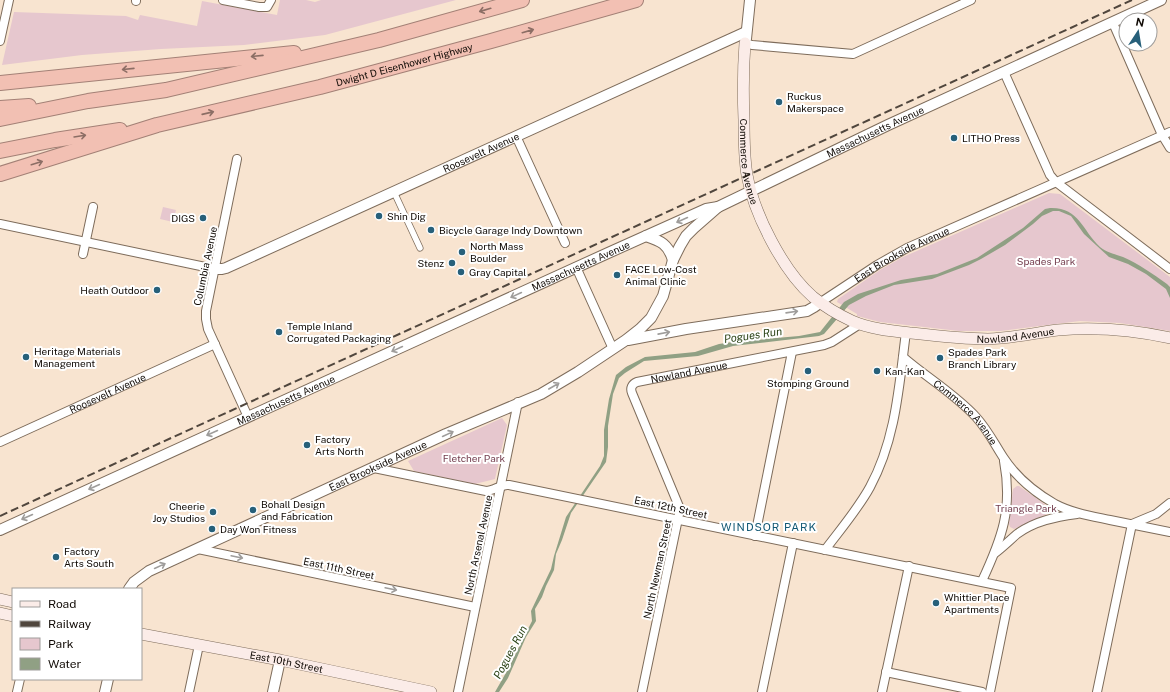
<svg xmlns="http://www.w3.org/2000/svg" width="1170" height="692" font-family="'Public Sans',sans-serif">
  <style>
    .green { fill: #e6c7ce }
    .water { fill: #90a084 }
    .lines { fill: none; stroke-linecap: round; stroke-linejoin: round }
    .pedestrian-casing { stroke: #7e6c5b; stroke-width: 7 }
    .minor-casing { stroke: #7e6c5b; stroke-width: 10 }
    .tertiary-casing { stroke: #7e6c5b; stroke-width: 12 }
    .secondary-casing { stroke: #7e6c5b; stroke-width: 12 }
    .motorway-casing { stroke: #a38076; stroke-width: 16 }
    .pedestrian { stroke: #fff; stroke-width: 5.5 }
    .minor { stroke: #fff; stroke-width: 8 }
    .tertiary { stroke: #fff; stroke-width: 10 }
    .secondary { stroke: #fbece8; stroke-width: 11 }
    .motorway { stroke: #f2c0b3; stroke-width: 14 }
    .rail { stroke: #50463d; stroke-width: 2; stroke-dasharray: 8 4; stroke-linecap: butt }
    .oneway { stroke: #8c6e65 }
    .oneway2 { stroke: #9f9d9b }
    .poi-dot { fill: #27607a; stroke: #fff; stroke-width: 1.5 }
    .labels { text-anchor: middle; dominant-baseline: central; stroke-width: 4; stroke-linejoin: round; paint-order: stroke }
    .street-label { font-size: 10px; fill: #100a05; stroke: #fff }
    .poi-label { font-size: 10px; fill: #100a05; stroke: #fff; text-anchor: start }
    .park-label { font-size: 10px; fill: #764151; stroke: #fff }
    .water-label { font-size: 11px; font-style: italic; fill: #2b4316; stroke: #fff }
    .neighbourhood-label { font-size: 11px; letter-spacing: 1px; fill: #115874; stroke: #fff }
  </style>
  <rect width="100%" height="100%" fill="#f8e4d0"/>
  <path class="green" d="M 280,0 L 306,0 L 315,2 L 321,0 L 456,0 L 325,35 L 244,45 L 161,49 L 82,55 L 2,65 L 14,12 L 126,16 L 138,20 L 140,15 L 197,26 L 202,1 L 277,15 Z
    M 1049,193 L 1060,194 L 1170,277 L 1170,331 L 1120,323 L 1080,321 L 1001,331 L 959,331 L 880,322 L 857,316 L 857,314 L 837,302 L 838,299 L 880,270 L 903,257 Z
    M 163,207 L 176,210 L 173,222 L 160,219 Z
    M 502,418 L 507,425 L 495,479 L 475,484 L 414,471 L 408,461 Z
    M 1017,486 L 1019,486 L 1047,506 L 1049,512 L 1047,514 L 1014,529 L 1010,527 L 1009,524 L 1013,489 Z"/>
  <path class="water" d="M 1050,208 C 1079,207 1082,230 1100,247 C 1107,253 1115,254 1123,257 C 1139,264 1153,274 1167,284 L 1170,287 L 1170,298 L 1166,289 L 1146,274 L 1128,264 L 1109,257 L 1084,234 L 1071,216 L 1059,211 L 1053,211 L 1042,216 L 1033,224 L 1005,245 L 981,259 L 969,265 L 932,279 L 894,285 L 866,296 L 849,305 L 824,334 L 819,336 L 733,346 L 698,356 L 644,361 L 625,373 L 619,378 L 613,394 L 608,426 L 608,447 L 606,462 L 571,513 L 562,540 L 556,554 L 554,570 L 546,586 L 542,597 L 535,609 L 536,621 L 526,637 L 508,678 L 499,692 L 495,692 L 507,671 L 532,621 L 531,611 L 551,569 L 554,556 L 566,517 L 600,466 L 604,456 L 604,430 L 609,399 L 616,375 L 626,367 L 645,357 L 695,352 L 719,344 L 732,342 L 799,336 L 820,332 L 844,302 L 858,294 L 901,280 L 937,274 L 977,258 L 1023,228 L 1045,209 Z"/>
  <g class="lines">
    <g class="pedestrian-casing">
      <path id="pedestrian" d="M 394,192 L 420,248"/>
    </g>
    <g class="minor-casing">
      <g id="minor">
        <path d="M 223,0 L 259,7 L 267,7 L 271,0"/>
        <path d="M 136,1 L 136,0"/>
        <path d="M 1113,23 L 1162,135 L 1170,148"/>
        <path d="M 0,41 L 9,0"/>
        <path d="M 745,43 L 752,45 L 853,54 L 971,0"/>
        <path d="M 1004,72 L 1050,175 L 1056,182 L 1170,269"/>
        <path d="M 516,136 L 565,243"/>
        <path d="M 237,159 L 206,311 L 206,319 L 208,329 L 248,417"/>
        <path d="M 0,224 L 215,269"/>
        <path d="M 83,254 L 93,207"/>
        <path d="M 576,267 L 613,349"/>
        <path id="s1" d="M 821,302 L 877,265 L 907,248 L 1170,132"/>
        <path id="s2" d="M 903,357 C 926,377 955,394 976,417 C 987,429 994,443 1003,457 C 1016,477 1034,492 1055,504 C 1072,513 1091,516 1110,520 C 1130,524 1150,528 1170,532"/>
        <path id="s3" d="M 0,442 L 215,344"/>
        <path d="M 374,468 L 486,491 C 494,491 501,484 509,485 L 1011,588 L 990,692"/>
        <path d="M 755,536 L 792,352"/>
        <path d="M 198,549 L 475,607"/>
        <path d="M 825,550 C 840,530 858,509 870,487 C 896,439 899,386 906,332"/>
        <path d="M 995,553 C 1003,547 1010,540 1017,534 C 1035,521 1055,517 1077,514"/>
        <path d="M 982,581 C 1002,538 1013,509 1004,461"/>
        <path d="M 886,672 L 982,692"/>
        <path d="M 17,692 L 20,679"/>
        <path d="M 189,692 L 199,645"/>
        <path d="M 458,692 L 518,402"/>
        <path id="s4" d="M 642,692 L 680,509 L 632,393 C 630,388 632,384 637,382 L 824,345 L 832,342 L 860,324"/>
        <path d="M 762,692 L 793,543"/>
        <path d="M 882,692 L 909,566"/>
        <path d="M 1097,692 L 1132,524 L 1156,514 L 1170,503"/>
      </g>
    </g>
    <g class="tertiary-casing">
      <g id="tertiary">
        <path d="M 746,39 L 750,0"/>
        <path d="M 646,236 C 661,241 668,244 673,260"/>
        <path id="s5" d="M 215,269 L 222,269 L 226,268 L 746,32"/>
        <path d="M 628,340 L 686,329 L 807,311 L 814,307 L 821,302"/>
        <path id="s6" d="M 0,530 L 608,253 L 706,209 L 718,207 L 888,125 L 1161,0"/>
        <path id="s7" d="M 129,589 L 134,582 L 149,571 L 446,434 L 541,394 L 578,372 L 626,340 L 640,329 L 651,318 L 663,296 L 673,260 L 680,246 L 686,236 L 694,228 L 718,207"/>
        <path d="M 105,692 L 108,679"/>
        <path d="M 273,692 L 280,660"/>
      </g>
    </g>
    <g class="secondary-casing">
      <g id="secondary">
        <path id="s8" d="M 745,43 C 743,69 743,95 744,120 C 744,139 744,157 747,175 C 754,214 783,271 813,297 C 824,306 839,315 852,321 C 870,329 892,331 911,333 C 937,336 962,339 988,339 C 1012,338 1035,333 1058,330 C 1095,327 1134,330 1170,338"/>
        <path d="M 0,599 L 13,602"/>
        <path d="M 0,613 L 13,616"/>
        <path id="s9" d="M 141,634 L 280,660 L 431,692"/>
      </g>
    </g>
    <g class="motorway-casing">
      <g id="motorway">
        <path d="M 0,83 L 294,53"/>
        <path d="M 0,108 L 29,106"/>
        <path d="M 0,119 L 88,101 L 166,90 L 379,40 L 522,0"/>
        <path d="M 0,151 L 55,140 L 120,130"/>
        <path id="s10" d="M 0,174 L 157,125 L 320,87 L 491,41 L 636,0"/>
      </g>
    </g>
    <use href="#pedestrian" class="pedestrian"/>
    <use href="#minor" class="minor"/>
    <use href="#tertiary" class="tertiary"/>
    <use href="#secondary" class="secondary"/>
    <use href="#motorway" class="motorway"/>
    <path class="rail" d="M 0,516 L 1132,0"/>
  </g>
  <defs><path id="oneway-shaft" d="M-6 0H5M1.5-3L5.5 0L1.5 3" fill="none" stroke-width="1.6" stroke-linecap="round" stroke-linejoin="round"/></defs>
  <g class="oneway">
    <use href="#oneway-shaft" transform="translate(485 10) rotate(164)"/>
    <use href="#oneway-shaft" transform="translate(528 31) rotate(-16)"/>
    <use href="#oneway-shaft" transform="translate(257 56) rotate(174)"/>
    <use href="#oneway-shaft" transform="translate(128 69) rotate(174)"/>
    <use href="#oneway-shaft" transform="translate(208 113) rotate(-13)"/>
    <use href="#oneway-shaft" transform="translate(80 136) rotate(-9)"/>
    <use href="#oneway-shaft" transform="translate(37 163) rotate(-17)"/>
  </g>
  <g class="oneway2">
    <use href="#oneway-shaft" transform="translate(682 220) rotate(156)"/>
    <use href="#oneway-shaft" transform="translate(516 295) rotate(155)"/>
    <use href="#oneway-shaft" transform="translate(792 312) rotate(-8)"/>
    <use href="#oneway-shaft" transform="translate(664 333) rotate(-11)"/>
    <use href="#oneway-shaft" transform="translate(397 349) rotate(155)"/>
    <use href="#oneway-shaft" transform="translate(554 386) rotate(-30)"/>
    <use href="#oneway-shaft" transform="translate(212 433) rotate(156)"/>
    <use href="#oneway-shaft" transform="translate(448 434) rotate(-25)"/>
    <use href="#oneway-shaft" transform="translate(94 487) rotate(156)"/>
    <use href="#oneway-shaft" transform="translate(27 517) rotate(156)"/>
    <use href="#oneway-shaft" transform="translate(237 557) rotate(12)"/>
    <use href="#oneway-shaft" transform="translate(160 566) rotate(-25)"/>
    <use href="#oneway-shaft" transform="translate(391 589) rotate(12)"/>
  </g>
  <g class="poi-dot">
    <circle cx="779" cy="102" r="4"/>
    <circle cx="954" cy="138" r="4"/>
    <circle cx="379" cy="216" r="4"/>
    <circle cx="203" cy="218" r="4"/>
    <circle cx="431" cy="230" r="4"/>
    <circle cx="462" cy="252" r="4"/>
    <circle cx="452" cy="263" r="4"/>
    <circle cx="461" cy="272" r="4"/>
    <circle cx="617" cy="275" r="4"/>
    <circle cx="157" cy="290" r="4"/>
    <circle cx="279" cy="332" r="4"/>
    <circle cx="26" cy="357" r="4"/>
    <circle cx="940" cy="358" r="4"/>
    <circle cx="808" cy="371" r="4"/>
    <circle cx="877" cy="371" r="4"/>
    <circle cx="307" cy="445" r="4"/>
    <circle cx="253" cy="510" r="4"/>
    <circle cx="213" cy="512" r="4"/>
    <circle cx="212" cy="529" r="4"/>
    <circle cx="56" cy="557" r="4"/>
    <circle cx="936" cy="603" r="4"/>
  </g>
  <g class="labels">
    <g class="street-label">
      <text stroke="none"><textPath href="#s10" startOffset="419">Dwight D Eisenhower Highway</textPath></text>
      <text stroke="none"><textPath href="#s6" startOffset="962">Massachusetts Avenue</textPath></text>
      <text stroke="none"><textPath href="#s5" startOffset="291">Roosevelt Avenue</textPath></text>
      <text stroke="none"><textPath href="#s8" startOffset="119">Commerce Avenue</textPath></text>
      <text stroke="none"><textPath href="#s1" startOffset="94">East Brookside Avenue</textPath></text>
      <text stroke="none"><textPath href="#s6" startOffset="638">Massachusetts Avenue</textPath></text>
      <text transform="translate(205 266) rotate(-78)">Columbia Avenue</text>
      <text stroke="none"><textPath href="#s8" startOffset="484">Nowland Avenue</textPath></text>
      <text stroke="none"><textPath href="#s4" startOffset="379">Nowland Avenue</textPath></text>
      <text stroke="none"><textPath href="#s3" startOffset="118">Roosevelt Avenue</textPath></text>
      <text stroke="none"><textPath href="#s6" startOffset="314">Massachusetts Avenue</textPath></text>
      <text stroke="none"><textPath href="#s2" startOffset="84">Commerce Avenue</textPath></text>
      <text stroke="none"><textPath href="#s7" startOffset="279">East Brookside Avenue</textPath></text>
      <text transform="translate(671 507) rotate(12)">East 12th Street</text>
      <text transform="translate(478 545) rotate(-78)">North Arsenal Avenue</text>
      <text transform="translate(339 568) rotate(12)">East 11th Street</text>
      <text transform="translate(657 569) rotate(-78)">North Newman Street</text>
      <text stroke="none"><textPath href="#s9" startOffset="148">East 10th Street</textPath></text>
    </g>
    <g class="poi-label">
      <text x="787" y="96">Ruckus<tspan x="787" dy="12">Makerspace</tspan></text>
      <text x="962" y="138">LITHO Press</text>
      <text x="387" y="216">Shin Dig</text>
      <text x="195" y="218" text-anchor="end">DIGS</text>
      <text x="439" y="230">Bicycle Garage Indy Downtown</text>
      <text x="470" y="246">North Mass<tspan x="470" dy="12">Boulder</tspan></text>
      <text x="444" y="263" text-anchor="end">Stenz</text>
      <text x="625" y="269">FACE Low-Cost<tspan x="625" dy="12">Animal Clinic</tspan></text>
      <text x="469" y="272">Gray Capital</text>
      <text x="149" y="290" text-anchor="end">Heath Outdoor</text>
      <text x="287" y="326">Temple Inland<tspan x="287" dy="12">Corrugated Packaging</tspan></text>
      <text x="34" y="351">Heritage Materials<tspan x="34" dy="12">Management</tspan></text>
      <text x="948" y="352">Spades Park<tspan x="948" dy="12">Branch Library</tspan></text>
      <text x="885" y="371">Kan-Kan</text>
      <text x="808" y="383" text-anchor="middle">Stomping Ground</text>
      <text x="315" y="439">Factory<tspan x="315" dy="12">Arts North</tspan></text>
      <text x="261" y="504">Bohall Design<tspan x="261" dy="12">and Fabrication</tspan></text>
      <text x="205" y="506" text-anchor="end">Cheerie<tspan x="205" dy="12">Joy Studios</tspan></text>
      <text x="220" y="529">Day Won Fitness</text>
      <text x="64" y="551">Factory<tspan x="64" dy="12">Arts South</tspan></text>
      <text x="944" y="597">Whittier Place<tspan x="944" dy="12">Apartments</tspan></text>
    </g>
    <g class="park-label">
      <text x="1046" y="261">Spades Park</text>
      <text x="474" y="458">Fletcher Park</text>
      <text x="1026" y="508">Triangle Park</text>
    </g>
    <g class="water-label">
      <text transform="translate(753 335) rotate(-8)">Pogues Run</text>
      <text transform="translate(510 652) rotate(-62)">Pogues Run</text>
    </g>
    <g class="neighbourhood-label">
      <text x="769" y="527">WINDSOR PARK</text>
    </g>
  </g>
  <rect x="12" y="588" width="130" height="92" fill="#ffffff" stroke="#9f9d9b"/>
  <rect x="20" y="601" width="20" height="6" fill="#fbece8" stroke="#9f9d9b"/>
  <text x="48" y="608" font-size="12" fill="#100a05">Road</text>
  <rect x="20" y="621" width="20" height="6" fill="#50463d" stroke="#9f9d9b"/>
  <text x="48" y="628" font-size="12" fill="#100a05">Railway</text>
  <rect x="20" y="638" width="20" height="12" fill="#e6c7ce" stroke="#9f9d9b"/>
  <text x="48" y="648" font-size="12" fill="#100a05">Park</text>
  <rect x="20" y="658" width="20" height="12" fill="#90a084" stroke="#9f9d9b"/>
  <text x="48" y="668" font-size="12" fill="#100a05">Water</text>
  <g transform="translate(1138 32) rotate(12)"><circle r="19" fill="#ffffff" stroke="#9f9d9b"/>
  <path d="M0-3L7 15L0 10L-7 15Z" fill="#27607a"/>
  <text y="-6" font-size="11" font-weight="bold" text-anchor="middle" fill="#100a05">N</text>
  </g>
</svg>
